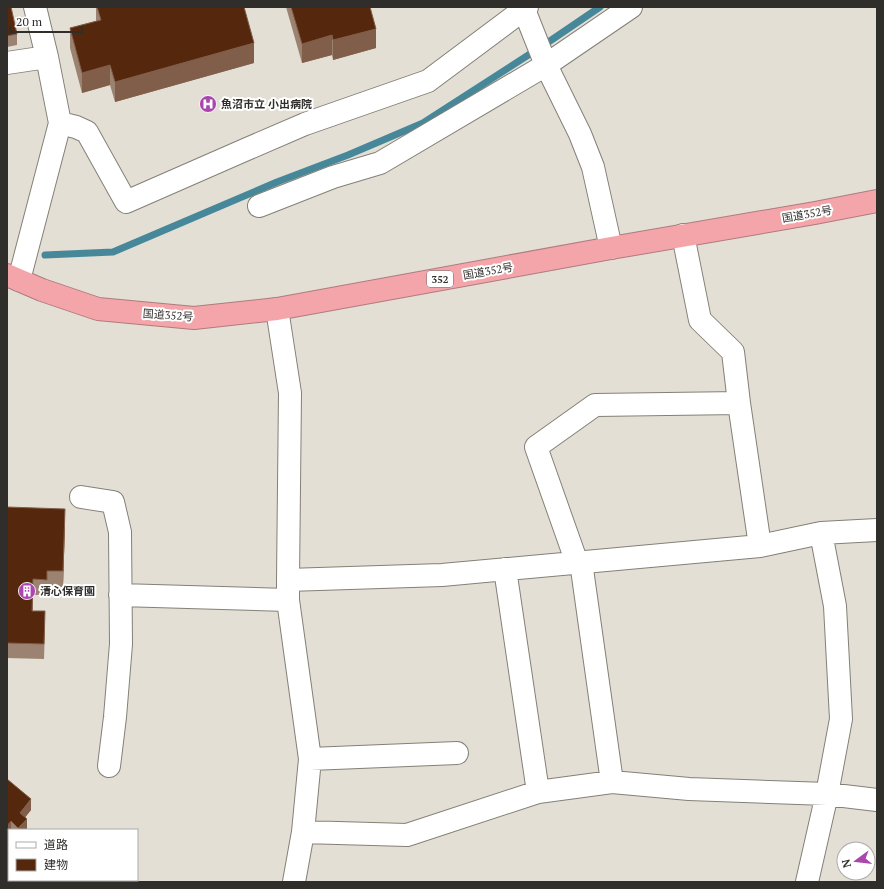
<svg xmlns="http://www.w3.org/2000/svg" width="884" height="889" font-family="'PT Serif','Noto Sans JP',serif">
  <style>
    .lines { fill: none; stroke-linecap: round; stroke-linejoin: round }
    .stream { stroke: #46889a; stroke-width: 7 }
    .street-casing { stroke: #848077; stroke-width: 24 }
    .highway-casing { stroke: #af7b7e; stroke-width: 24 }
    .street { stroke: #fff; stroke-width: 22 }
    .highway { stroke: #f4a5aa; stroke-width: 22 }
    .wall { fill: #9c8371 }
    .shaded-wall { fill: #805e49 }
    .building { fill: #55270d; stroke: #805e49 }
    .labels { text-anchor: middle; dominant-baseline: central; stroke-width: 4; stroke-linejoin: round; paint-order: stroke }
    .shield { fill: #fff; stroke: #6e6d6b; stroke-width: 1 }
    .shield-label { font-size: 10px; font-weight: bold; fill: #302e2b }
    .poi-label { font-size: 11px; font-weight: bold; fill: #302e2b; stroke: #fff; text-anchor: start }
    .street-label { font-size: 11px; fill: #302e2b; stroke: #fff }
  </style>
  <rect width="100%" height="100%" fill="#e3dfd5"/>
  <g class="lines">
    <path class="stream" d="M 45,255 L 113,252 L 277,182 L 348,155 L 423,123 L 547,43 L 600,7"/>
    <g class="street-casing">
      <path id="street" d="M 523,7 L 546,65 L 580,134 L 593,167 L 611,248
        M 7,63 L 47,57
        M 60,123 L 76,127 L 87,132 L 126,202 L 247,149 L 305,124 L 428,81 L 527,7
        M 259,206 L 333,177 L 380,163 L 546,65 L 631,7
        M 683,235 L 700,320 L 733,352 L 739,403
        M 19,280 L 60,123 L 47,57 L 35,7
        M 277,309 L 290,393 L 288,580 L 288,600 L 310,759 L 303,832 L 294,882
        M 81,497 L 113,502 L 120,532 L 121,644 L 115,717 L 109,766
        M 581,562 L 612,782
        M 577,563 L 536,447 L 595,405 L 739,403 L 760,546
        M 505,569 L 538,792
        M 288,580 L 442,575 L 760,546 L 821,533 L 877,530
        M 120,595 L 288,600
        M 310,759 L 457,753
        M 303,832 L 407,835 L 538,792 L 612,782 L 689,789 L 827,794 L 877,800
        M 9,880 L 12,882
        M 807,882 L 827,794 L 841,719 L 835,606 L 821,533"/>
    </g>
    <g class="highway-casing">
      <path id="highway" d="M 7,275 L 42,290 L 98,309 L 194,318 L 277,309 L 611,248 L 815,213 L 877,201"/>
    </g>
    <use href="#street" class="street"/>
    <use href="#highway" class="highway"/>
  </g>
  <path class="wall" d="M 7,7 L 17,34 L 17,45 L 7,47 Z
    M 96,7 L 244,7 L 254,63 L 115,102 L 110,85 L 82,93 L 70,48 L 70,28 L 96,21 Z
    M 286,7 L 370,7 L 376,48 L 333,60 L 332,55 L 302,63 Z
    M 7,507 L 65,524 L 63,587 L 47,586 L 47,595 L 33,595 L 33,611 L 45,627 L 44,659 L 7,658 Z
    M 7,779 L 31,810 L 25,817 L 27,830 L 9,830 L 9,834 L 7,836 Z
    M 33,880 L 83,880 L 83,882 L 35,882 Z"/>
  <path class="shaded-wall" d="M 376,29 L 376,48 L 333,60 L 333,40 Z
    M 332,35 L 332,55 L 302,63 L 302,44 Z
    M 254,43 L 254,63 L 115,102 L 115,82 Z
    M 110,65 L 110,85 L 82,93 L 82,73 Z
    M 65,509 L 65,524 L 63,587 L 63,571 Z
    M 31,799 L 31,810 L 20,824 L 20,813 Z
    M 27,819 L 27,830 L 18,830 L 18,828 Z
    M 11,821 L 11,830 L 9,830 L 9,834 L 7,836 L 7,826 Z"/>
  <path class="building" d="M 7,7 L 11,7 L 17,34 L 7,36 Z
    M 97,7 L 244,7 L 254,43 L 115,82 L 110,65 L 82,73 L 70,28 L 101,20 Z
    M 291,7 L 370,7 L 376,29 L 333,40 L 332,35 L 302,44 Z
    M 7,507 L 65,509 L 63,571 L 47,571 L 47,580 L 33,579 L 32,611 L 45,611 L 44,644 L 7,643 Z
    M 7,779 L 31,799 L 20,813 L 27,819 L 18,828 L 11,821 L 7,826 Z
    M 44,880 L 53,880 L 51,882 L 46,882 Z
    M 55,880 L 81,880 L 79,882 L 57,882 Z"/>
  <defs>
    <g id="hospital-disc" transform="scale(0.9)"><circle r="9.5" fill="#a947ae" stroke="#fff"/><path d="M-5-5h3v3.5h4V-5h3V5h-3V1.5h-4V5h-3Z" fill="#fff"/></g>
    <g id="building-disc" transform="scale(0.9)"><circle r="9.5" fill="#a947ae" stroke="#fff"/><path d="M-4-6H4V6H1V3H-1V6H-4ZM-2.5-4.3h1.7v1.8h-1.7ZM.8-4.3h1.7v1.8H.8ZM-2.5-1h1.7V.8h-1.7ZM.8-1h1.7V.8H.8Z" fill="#fff"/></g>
  </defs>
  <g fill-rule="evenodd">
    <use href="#hospital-disc" x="208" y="104"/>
    <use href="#building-disc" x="27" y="591"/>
  </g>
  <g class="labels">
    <rect class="shield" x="427" y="271" width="26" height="16" rx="3"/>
    <g class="shield-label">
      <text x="440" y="279">352</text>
    </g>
    <g class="poi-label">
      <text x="221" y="104">魚沼市立 小出病院</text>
      <text x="40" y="591">清心保育園</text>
    </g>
    <g class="street-label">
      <text transform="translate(807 214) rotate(-10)">国道352号</text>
      <text transform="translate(488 271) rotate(-10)">国道352号</text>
      <text transform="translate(168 315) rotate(4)">国道352号</text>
    </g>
  </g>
  <rect width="884" height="889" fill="none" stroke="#302e2b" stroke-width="16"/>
  <rect x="8" y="829" width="130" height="52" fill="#ffffff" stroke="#acabaa"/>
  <rect x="16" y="842" width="20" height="6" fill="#ffffff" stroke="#acabaa"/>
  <text x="44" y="849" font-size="12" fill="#302e2b">道路</text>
  <rect x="16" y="859" width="20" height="12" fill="#55270d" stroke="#acabaa"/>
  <text x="44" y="869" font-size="12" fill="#302e2b">建物</text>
  <g transform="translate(856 861) rotate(255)"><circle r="19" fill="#ffffff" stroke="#acabaa"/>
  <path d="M0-3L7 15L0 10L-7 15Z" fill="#a947ae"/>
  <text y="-6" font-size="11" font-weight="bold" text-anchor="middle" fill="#302e2b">N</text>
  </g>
  <path d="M10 26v6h72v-6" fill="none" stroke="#302e2b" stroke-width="2"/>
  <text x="16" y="26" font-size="12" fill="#302e2b" stroke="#ffffff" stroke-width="3" paint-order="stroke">20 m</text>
</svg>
